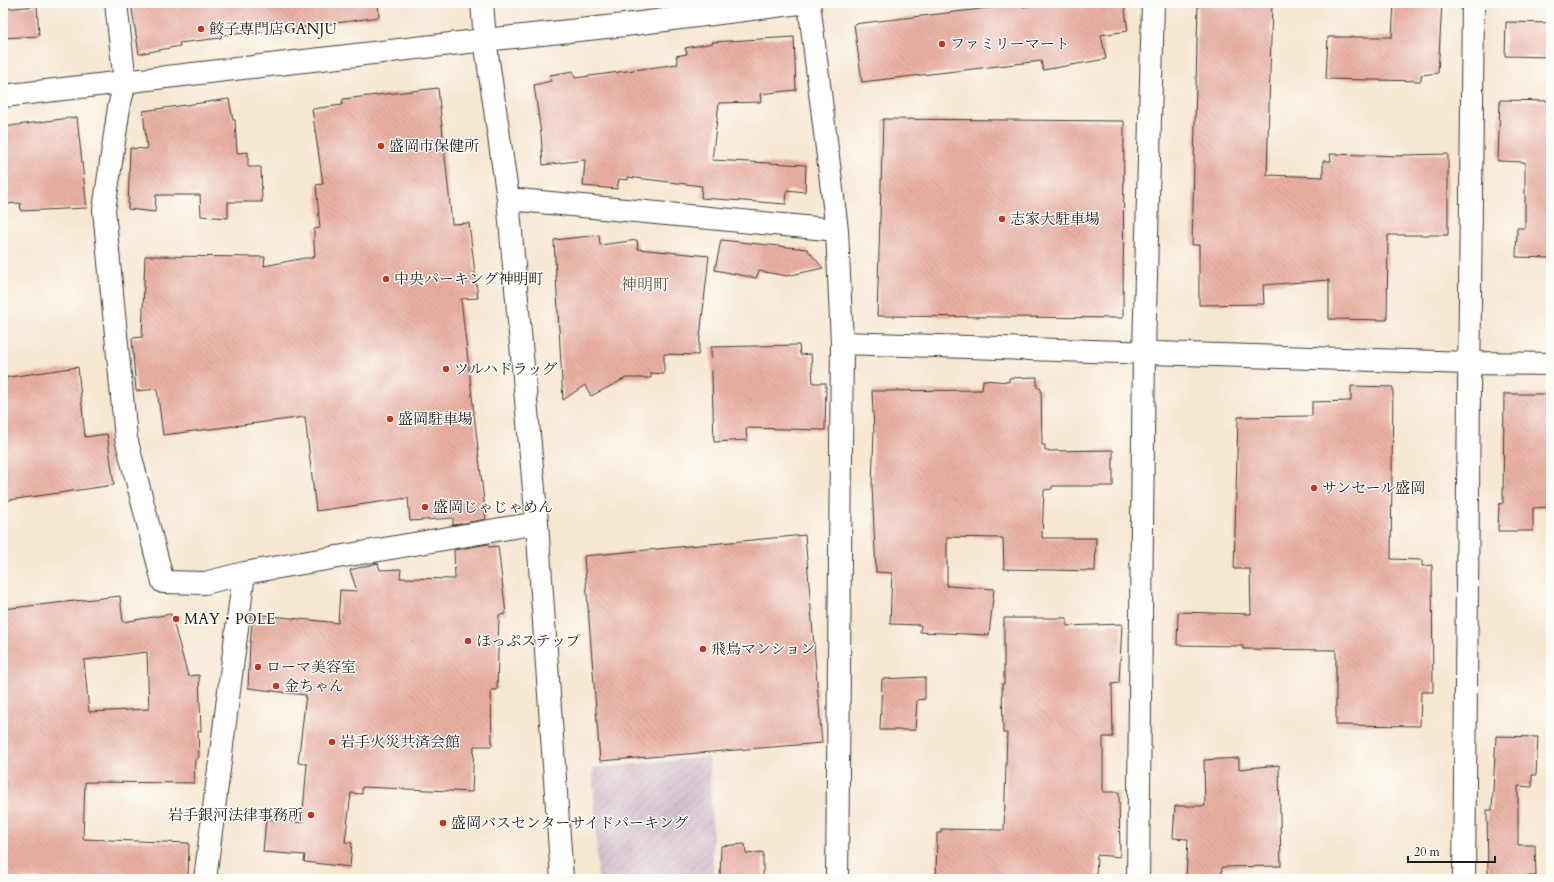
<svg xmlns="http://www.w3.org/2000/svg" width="1554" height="882" font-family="Cardo,'Noto Serif JP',serif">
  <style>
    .industrial { fill: url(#industrial-furrows) }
    .building { fill: url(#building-back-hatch); fill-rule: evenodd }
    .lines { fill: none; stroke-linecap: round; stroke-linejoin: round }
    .minor-casing { stroke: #3d3a37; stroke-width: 24 }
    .tertiary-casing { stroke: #3d3a37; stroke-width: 24 }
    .minor { stroke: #fff; stroke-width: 22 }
    .tertiary { stroke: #fff; stroke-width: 22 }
    .poi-dot { fill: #c8321e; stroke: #fdfcf7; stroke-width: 1.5 }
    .labels { text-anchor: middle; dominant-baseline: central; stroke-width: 3; stroke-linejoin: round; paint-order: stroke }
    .poi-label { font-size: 15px; fill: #1c1c1c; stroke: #fdfcf7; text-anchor: start }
    .neighbourhood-label { font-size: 16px; fill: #644f4b; stroke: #fdfcf7 }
  </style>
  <defs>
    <pattern id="industrial-furrows" width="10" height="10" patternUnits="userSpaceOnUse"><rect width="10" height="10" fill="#d1bdca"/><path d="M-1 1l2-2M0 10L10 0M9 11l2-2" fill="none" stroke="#b3a2ad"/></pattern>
    <pattern id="building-back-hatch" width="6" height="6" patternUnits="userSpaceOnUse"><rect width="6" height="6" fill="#e9afa2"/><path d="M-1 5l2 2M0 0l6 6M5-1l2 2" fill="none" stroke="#c7968b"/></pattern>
  </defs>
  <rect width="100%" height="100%" fill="#fdfcf7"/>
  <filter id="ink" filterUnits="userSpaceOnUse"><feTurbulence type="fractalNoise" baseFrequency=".025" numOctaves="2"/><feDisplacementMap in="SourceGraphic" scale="8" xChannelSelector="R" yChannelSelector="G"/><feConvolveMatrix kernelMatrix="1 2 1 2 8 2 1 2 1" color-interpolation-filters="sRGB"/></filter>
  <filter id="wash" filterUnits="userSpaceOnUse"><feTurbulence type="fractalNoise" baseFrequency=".012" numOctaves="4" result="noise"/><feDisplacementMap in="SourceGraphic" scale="16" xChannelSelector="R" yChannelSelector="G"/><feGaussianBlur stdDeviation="0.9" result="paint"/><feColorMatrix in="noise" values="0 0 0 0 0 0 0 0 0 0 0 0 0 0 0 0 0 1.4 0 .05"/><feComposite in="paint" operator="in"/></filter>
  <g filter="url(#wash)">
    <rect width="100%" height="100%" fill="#f6e7d1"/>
    <path class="industrial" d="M 709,757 L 713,840 L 713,879 L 598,879 L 593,768 Z"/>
    <g id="blocks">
      <path class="building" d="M 131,3 L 378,3 L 379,17 L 280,31 L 221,35 L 221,38 L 179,43 L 180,46 L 139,54 Z
        M 1046,3 L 1124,3 L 1128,31 L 1101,35 L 1106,59 L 1043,70 L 1041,61 L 862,82 L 854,24 L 1023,4 L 1023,7 Z
        M 1198,3 L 1272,3 L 1267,175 L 1323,177 L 1323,161 L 1331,161 L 1330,154 L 1402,156 L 1402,155 L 1448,154 L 1448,235 L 1388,235 L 1387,320 L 1329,319 L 1329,280 L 1263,285 L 1264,304 L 1199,305 L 1199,245 L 1192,245 Z
        M 1394,3 L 1442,3 L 1438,73 L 1421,75 L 1421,81 L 1326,79 L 1328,37 L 1392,37 Z
        M 37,6 L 39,36 L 3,38 L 3,9 Z
        M 1506,22 L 1551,23 L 1551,57 L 1505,56 Z
        M 794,37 L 796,90 L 760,94 L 761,102 L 719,103 L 712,160 L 806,165 L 805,192 L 787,190 L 786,204 L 701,198 L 702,186 L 628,177 L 628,180 L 619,179 L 617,189 L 583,186 L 585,160 L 543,165 L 541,134 L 534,85 L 551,81 L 550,75 L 573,71 L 575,78 L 678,64 L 676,56 L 687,54 L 685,48 L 713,43 L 712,42 Z
        M 438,88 L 452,224 L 469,223 L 478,298 L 461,299 L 486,519 L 453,525 L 453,518 L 410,521 L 408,498 L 316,511 L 305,417 L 163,435 L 157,389 L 136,391 L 132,338 L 142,337 L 145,256 L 265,257 L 264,266 L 305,258 L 313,258 L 313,256 L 315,256 L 314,243 L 314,229 L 320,228 L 316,185 L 323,184 L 312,109 L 342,105 L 343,99 Z
        M 229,99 L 233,120 L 235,120 L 237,153 L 248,152 L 248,167 L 261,167 L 262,202 L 228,202 L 228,218 L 201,216 L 200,195 L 156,195 L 155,212 L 128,209 L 130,148 L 147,149 L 143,111 Z
        M 1500,100 L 1551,101 L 1551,258 L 1516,257 L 1517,228 L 1525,228 L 1525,162 L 1498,161 Z
        M 77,117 L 87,208 L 21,211 L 20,203 L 6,204 L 3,179 L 3,127 Z
        M 883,119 L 1124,121 L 1123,318 L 877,316 Z
        M 599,235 L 600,245 L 637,240 L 638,249 L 709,256 L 698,355 L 664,354 L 664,374 L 651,373 L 651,378 L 626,378 L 591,396 L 585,385 L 563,400 L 554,240 Z
        M 721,240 L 807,249 L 823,268 L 787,276 L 759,271 L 756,278 L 715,270 Z
        M 799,345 L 800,355 L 811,354 L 813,383 L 826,383 L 825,430 L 746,428 L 747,440 L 714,442 L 711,347 Z
        M 78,367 L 85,437 L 107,434 L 114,485 L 3,501 L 3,378 Z
        M 1037,377 L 1037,387 L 1041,389 L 1042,445 L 1045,445 L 1045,451 L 1113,450 L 1113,486 L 1052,486 L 1052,489 L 1044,490 L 1042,538 L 1096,538 L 1095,571 L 1004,569 L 1003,538 L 947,537 L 947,586 L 994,589 L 989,635 L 920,632 L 921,625 L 890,624 L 892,573 L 876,572 L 872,485 L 874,432 L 872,391 L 982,390 L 983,380 L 1009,382 L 1009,378 Z
        M 1351,386 L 1393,387 L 1391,559 L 1422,560 L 1422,566 L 1432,565 L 1433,692 L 1421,692 L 1420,726 L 1336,725 L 1336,650 L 1243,649 L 1243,646 L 1177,645 L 1178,612 L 1251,614 L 1250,569 L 1234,569 L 1238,417 L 1312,416 L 1312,402 L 1351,401 Z
        M 1504,394 L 1551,394 L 1551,507 L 1533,508 L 1533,531 L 1498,531 L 1499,504 L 1503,503 Z
        M 805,535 L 822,743 L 600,761 L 584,556 Z
        M 488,544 L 489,547 L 498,546 L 506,614 L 499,615 L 497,690 L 491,690 L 492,746 L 474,746 L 472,792 L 362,787 L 362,794 L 351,793 L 345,842 L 352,843 L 350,867 L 304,862 L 305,855 L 263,852 L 266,819 L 302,823 L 307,764 L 298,763 L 306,695 L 248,688 L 250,644 L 253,614 L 338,623 L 340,590 L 357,591 L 350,570 L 378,563 L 380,570 L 401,569 L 400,578 L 455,579 L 454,550 Z
        M 120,596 L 123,622 L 171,614 L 188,676 L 199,675 L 201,731 L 198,731 L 199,757 L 195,760 L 194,783 L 85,782 L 83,839 L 189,843 L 188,879 L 3,879 L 5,780 L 3,780 L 3,609 ZM 147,652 L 149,709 L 89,712 L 84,660 Z
        M 1004,618 L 1067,618 L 1067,626 L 1122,624 L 1119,683 L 1112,684 L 1113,737 L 1103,737 L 1103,792 L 1119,792 L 1120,857 L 1097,855 L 1096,879 L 936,879 L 937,833 L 941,833 L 941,829 L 1004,830 L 1007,733 L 1003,733 L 1002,684 L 1004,684 Z
        M 925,677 L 925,699 L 917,700 L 915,730 L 880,730 L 882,679 Z
        M 1496,736 L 1538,737 L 1536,775 L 1532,775 L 1532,787 L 1518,786 L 1518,845 L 1535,845 L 1536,876 L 1488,877 L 1487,810 L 1492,810 Z
        M 1239,758 L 1239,769 L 1279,765 L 1281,866 L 1222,867 L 1221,879 L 1186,879 L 1188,839 L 1173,838 L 1175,806 L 1205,806 L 1204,760 Z
        M 745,844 L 746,854 L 763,852 L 763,879 L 720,879 L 721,846 Z"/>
    </g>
  </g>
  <g filter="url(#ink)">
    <use href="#blocks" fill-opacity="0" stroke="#3d3a37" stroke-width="1"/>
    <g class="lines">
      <g class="minor-casing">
        <path id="minor" d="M 116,3 L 125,82 L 119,107 L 104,210 L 126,438 L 163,582 L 205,583 L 244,573 L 537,523
          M 809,3 L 837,230 L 842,343 L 837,879
          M 485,40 L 625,25 L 800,3
          M 508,199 L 837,230
          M 842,343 L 1469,363 L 1551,364
          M 205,879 L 244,573
          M 1138,879 L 1144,353 L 1153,3
          M 1464,879 L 1473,3"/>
      </g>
      <g class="tertiary-casing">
        <path id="tertiary" d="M 482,3 L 485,40 L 508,199 L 537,523 L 562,879
          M 3,96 L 485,40"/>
      </g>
      <use href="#minor" class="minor"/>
      <use href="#tertiary" class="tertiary"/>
    </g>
  </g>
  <g class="poi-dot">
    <circle cx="201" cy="29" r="4"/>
    <circle cx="942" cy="44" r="4"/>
    <circle cx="381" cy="146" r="4"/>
    <circle cx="1002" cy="219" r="4"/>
    <circle cx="386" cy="279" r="4"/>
    <circle cx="446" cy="369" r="4"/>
    <circle cx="390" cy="419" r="4"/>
    <circle cx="1314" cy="488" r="4"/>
    <circle cx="425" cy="507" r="4"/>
    <circle cx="176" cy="619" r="4"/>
    <circle cx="468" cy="641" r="4"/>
    <circle cx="703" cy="649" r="4"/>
    <circle cx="258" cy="667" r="4"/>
    <circle cx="276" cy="686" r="4"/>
    <circle cx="332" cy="742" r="4"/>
    <circle cx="311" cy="815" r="4"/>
    <circle cx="443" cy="823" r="4"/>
  </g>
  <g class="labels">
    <g class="poi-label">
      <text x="209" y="29">餃子専門店GANJU</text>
      <text x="950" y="44">ファミリーマート</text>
      <text x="389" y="146">盛岡市保健所</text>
      <text x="1010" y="219">志家大駐車場</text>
      <text x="394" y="279">中央パーキング神明町</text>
      <text x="454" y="369">ツルハドラッグ</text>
      <text x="398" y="419">盛岡駐車場</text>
      <text x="1322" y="488">サンセール盛岡</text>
      <text x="433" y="507">盛岡じゃじゃめん</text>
      <text x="184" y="619">MAY・POLE</text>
      <text x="476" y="641">ほっぷステップ</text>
      <text x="711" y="649">飛鳥マンション</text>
      <text x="266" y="667">ローマ美容室</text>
      <text x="284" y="686">金ちゃん</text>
      <text x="340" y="742">岩手火災共済会館</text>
      <text x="303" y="815" text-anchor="end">岩手銀河法律事務所</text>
      <text x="451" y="823">盛岡バスセンターサイドパーキング</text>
    </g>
    <g class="neighbourhood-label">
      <text x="645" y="285">神明町</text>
    </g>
  </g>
  <rect width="1554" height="882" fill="none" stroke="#fdfcf7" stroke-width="16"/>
  <path d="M1408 856v6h87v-6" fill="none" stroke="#1c1c1c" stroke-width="2"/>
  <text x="1414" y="856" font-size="12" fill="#1c1c1c" stroke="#fdfcf7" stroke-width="3" paint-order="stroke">20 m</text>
</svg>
